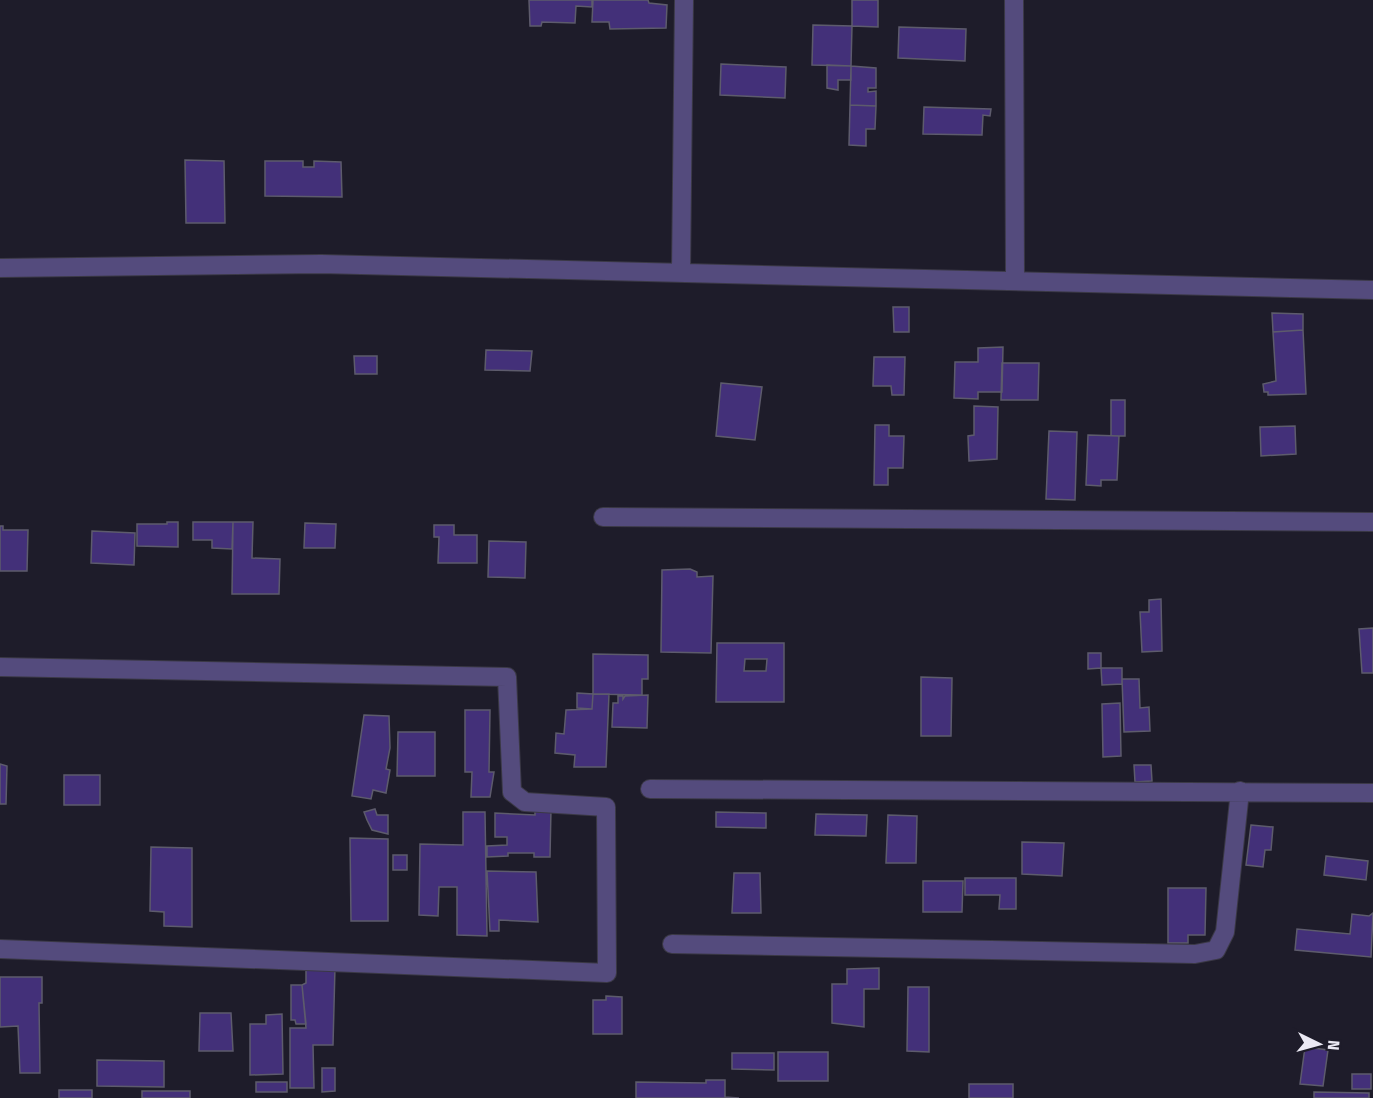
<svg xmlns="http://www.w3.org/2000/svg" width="1373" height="1098" font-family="'Fira Sans Condensed',sans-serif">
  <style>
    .building { fill: #433079; stroke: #5d5b6c; stroke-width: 1.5; fill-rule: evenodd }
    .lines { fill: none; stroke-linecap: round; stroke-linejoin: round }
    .minor-casing { stroke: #3b3946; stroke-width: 20 }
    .minor { stroke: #544b7d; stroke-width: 18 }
  </style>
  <rect width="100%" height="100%" fill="#1e1c2a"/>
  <path class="building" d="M 529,0 L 592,0 L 592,7 L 576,6 L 575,23 L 542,22 L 541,26 L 530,26 Z
    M 593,0 L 648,0 L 649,3 L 667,5 L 666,28 L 610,29 L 609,22 L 592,22 Z
    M 852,0 L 878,0 L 878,27 L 852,26 Z
    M 813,25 L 852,26 L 851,66 L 812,65 Z
    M 899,27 L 966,29 L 965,61 L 898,58 Z
    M 721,64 L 786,67 L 785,98 L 720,95 Z
    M 827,65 L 851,66 L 851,80 L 838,80 L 838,90 L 827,88 Z
    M 851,66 L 876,68 L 876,88 L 868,88 L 868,92 L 876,91 L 876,106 L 850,105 Z
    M 850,105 L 876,106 L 875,129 L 866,129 L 866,146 L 849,145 Z
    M 924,107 L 991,109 L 990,116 L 983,115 L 982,135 L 923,134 Z
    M 185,160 L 224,161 L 225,223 L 186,223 Z
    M 265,161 L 303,161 L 303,167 L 314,167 L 314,161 L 341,162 L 342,197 L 265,196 Z
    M 893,307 L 909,307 L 909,332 L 894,332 Z
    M 1272,313 L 1303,314 L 1303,330 L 1273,332 Z
    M 1303,330 L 1306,394 L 1268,395 L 1268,392 L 1264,392 L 1263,384 L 1276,381 L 1273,332 Z
    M 1003,347 L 1002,392 L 978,392 L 978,399 L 954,398 L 955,362 L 978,362 L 978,348 Z
    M 486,350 L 532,351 L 530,371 L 485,370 Z
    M 354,356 L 377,356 L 377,374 L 355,374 Z
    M 874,357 L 905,357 L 904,395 L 892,395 L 891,386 L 873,386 Z
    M 1002,363 L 1039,363 L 1038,400 L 1001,400 Z
    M 721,383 L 762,387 L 755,440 L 716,436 Z
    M 1111,400 L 1125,400 L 1125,436 L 1111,436 Z
    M 974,406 L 998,407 L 997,459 L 969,461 L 968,436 L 974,435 Z
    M 875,425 L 889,425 L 889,436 L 904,436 L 903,468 L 888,468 L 888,485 L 874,485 Z
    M 1295,426 L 1296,454 L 1261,456 L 1260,427 Z
    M 1049,431 L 1077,432 L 1075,500 L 1046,499 Z
    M 1088,435 L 1119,436 L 1117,480 L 1101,480 L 1101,486 L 1086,485 Z
    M 167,522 L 178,522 L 178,547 L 137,546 L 137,524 L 167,524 Z
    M 193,522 L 233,522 L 232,549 L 212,548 L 212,540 L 193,540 Z
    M 233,522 L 253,522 L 252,558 L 280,559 L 279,594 L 232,594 Z
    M 305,523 L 336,524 L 335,548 L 304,548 Z
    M 434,525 L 454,525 L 454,535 L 477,535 L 477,563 L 438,563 L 439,537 L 434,537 Z
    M 0,526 L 3,526 L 3,530 L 28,530 L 27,571 L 0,571 Z
    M 92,531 L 135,533 L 134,565 L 91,563 Z
    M 489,541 L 526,542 L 525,578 L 488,577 Z
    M 690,569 L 697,572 L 697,577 L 713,576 L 711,653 L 661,652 L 662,570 Z
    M 1161,599 L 1162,651 L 1142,652 L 1140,612 L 1149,612 L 1149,600 Z
    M 1373,628 L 1373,673 L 1362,673 L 1359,629 Z
    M 717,643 L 784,643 L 784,702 L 716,702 ZM 745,659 L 767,659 L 766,671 L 744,671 Z
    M 1088,653 L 1101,653 L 1101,668 L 1088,669 Z
    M 593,654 L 648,655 L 648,679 L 642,679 L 642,695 L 593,694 Z
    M 1101,668 L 1122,668 L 1122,684 L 1102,685 Z
    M 921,677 L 952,678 L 951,736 L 921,736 Z
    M 1122,679 L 1139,679 L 1140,708 L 1149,707 L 1150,731 L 1124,732 Z
    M 577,693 L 593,694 L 592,709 L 577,708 Z
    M 593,694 L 609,694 L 606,767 L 574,767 L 575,755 L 555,753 L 556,733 L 564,734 L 566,710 L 592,709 Z
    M 648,695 L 647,728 L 612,727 L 613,703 L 618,703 L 618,696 L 623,696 L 623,699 L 625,696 Z
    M 1120,703 L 1121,756 L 1103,757 L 1102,704 Z
    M 465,710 L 490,710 L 489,772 L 494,772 L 490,797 L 471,797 L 472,772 L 465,772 Z
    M 364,715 L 389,716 L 390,748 L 386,769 L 390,770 L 386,793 L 373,790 L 371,799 L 352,796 Z
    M 398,732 L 435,732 L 435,776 L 397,776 Z
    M 0,764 L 7,766 L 6,804 L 0,804 Z
    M 1134,765 L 1151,765 L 1152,781 L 1135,782 Z
    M 64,775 L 100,775 L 100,805 L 64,805 Z
    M 375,809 L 377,815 L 388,815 L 388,834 L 372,830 L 367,820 L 364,812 Z
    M 535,809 L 551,809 L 550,857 L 534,857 L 534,853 L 508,853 L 508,856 L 487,857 L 487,846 L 507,845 L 507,837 L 495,837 L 495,813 L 535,815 Z
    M 463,812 L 485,812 L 487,936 L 457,935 L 457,887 L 439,887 L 438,916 L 419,915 L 420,844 L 463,845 Z
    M 716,812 L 766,813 L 766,828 L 716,827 Z
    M 816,814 L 867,815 L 866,836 L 815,835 Z
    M 888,815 L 917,816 L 916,863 L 886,863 Z
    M 1251,825 L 1273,827 L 1271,850 L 1265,850 L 1263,867 L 1246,865 Z
    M 350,838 L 388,839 L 388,921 L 351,921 Z
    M 1022,842 L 1064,843 L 1062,876 L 1022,874 Z
    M 151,847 L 192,848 L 192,927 L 164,926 L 164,912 L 150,911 Z
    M 393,855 L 407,855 L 407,870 L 393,870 Z
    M 1326,856 L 1368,861 L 1366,880 L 1324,875 Z
    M 487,871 L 536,872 L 538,922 L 499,920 L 499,931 L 490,931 Z
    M 734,873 L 760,873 L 761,913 L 732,913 Z
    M 965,878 L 1016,878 L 1016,909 L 999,909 L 1000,895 L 965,895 Z
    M 923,881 L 963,881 L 962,912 L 923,912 Z
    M 1168,888 L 1206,888 L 1205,935 L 1188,935 L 1188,943 L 1168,943 Z
    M 1373,913 L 1371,957 L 1295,950 L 1297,929 L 1350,934 L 1352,914 L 1369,916 Z
    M 306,967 L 335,967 L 333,1045 L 313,1045 L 314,1088 L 290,1088 L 290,1028 L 306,1028 L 302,985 L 306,983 Z
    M 879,968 L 879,989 L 864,989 L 864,1027 L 832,1023 L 832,984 L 847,984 L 847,969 Z
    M 0,977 L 42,977 L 42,1003 L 39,1003 L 40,1073 L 20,1073 L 18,1026 L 0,1027 Z
    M 291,985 L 302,985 L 306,1024 L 296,1024 L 295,1020 L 291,1020 Z
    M 908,987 L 929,987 L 929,1052 L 907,1051 Z
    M 606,996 L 622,997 L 622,1034 L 593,1034 L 593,1000 L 606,1000 Z
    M 200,1013 L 231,1013 L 233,1051 L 199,1051 Z
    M 282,1014 L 283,1074 L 250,1075 L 250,1024 L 266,1024 L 266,1015 Z
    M 1305,1047 L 1328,1050 L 1323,1086 L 1300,1084 Z
    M 778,1052 L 828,1052 L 828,1081 L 778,1081 Z
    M 732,1053 L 774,1053 L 774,1070 L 732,1069 Z
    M 97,1060 L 164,1061 L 164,1087 L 97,1086 Z
    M 322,1068 L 335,1068 L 335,1091 L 322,1092 Z
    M 1352,1074 L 1371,1074 L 1371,1089 L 1352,1089 Z
    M 706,1080 L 725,1080 L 725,1097 L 739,1098 L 636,1098 L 636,1082 L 706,1083 Z
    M 256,1082 L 287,1082 L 287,1092 L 256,1092 Z
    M 969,1084 L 1013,1084 L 1013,1098 L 969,1098 Z
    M 59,1090 L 92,1090 L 92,1098 L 59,1098 Z
    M 142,1091 L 190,1091 L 190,1098 L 142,1098 Z
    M 1314,1092 L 1369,1093 L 1369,1098 L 1314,1098 Z"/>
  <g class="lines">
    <g class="minor-casing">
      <path id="minor" d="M 1014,0 L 1015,281
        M 0,268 L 321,264 L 1373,290
        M 681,273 L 684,0
        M 603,517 L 1373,522
        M 0,667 L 507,677 L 512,792 L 525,802 L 606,807 L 607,973 L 0,949
        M 650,789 L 1373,793
        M 672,944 L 1195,954 L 1216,950 L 1225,932 L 1240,791"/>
    </g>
    <use href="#minor" class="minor"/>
  </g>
  <g transform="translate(1319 1044) rotate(95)" stroke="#1e1c2a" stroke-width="4.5" paint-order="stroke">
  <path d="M0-4.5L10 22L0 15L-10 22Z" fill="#ebe9f4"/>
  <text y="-9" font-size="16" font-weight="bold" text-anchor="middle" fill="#ebe9f4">N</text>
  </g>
</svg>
